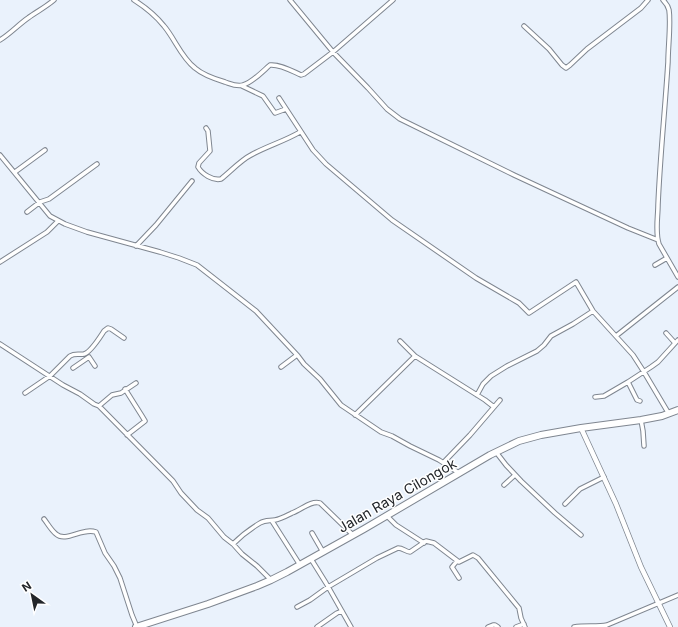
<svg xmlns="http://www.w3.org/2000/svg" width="678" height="627" font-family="Inter,sans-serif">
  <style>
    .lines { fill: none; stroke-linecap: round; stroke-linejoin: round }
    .street-casing { stroke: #7f8690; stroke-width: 5.5 }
    .secondary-casing { stroke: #7f8690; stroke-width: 6 }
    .highway-casing { stroke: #7f8690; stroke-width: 8 }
    .street { stroke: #fff; stroke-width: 3.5 }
    .secondary { stroke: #fff; stroke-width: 4.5 }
    .highway { stroke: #fff; stroke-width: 6 }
    .labels { text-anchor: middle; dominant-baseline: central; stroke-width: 3; stroke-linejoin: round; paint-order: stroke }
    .street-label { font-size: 14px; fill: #23262a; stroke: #fff }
  </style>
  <rect width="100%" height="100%" fill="#eaf2fc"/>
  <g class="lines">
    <g class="street-casing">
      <path id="street" d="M 134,0 C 145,7 156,16 164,26 C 175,39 181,57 195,68 C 203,75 215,79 225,82 C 231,84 237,87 243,85 C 252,83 263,71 270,65 C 280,64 292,71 301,75 L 304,74 L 333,52 L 393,0
        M 290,0 L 333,52 L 368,88 L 387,109 L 400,119 L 514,175 L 628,228 L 658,240
        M 663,0 C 666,3 668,6 669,10 C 671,24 668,47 668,62 C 665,110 660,157 658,205 C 658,217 655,232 659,244 L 678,277
        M 524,26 L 549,49 L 562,65 L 566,68 L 570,65 L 587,49 L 641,8 L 648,0
        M 0,40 C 10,34 18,25 28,18 C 36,12 46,7 54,0
        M 242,86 L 263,96 L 275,113 L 286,109
        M 279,98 L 313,150 L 326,164 L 392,220 L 476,278 L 519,303 L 529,313 L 576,282 L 593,311 L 633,355 L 644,372 L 669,414
        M 206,128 L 208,131 L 210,151 L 199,163 L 198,167 C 202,174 213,181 221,179 C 231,171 241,160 251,155 C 267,146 285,141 300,132
        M 0,155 L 50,216 L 65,224 L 87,232 L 160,252 L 179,258 L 197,265 L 256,311 L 298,356 L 304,364 L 320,379 L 341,405 L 381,432 L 392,436 L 410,446 L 439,460 L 459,473
        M 15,172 L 45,150
        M 27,212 L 40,202 L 49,199 L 60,191 L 97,164
        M 136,246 L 156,225 L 192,181
        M 0,262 L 47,232 L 58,221
        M 655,265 L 667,258
        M 666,333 L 675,343
        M 616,336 L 678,287
        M 400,341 L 415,356 L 485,400 L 494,407
        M 0,344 L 63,385 L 80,394 L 94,404 L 99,406 L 173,481 L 181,493 L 197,510 L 208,518 L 224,537 L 233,544 L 242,554 L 257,566 L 271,580
        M 89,357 L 95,366
        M 281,367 L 297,355
        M 73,368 L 89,357
        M 125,389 L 142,416 L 145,421 L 127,435
        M 25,393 L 50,376 L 70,356 C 75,353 79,355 84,354 C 91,352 100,337 104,331 L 108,328 L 111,329 L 124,338
        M 477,395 L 483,384 L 491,376 L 507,366 L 537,351 L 544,345 L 551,336 L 573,324 L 593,311
        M 595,397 L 604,396 L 628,382
        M 640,401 L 637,400 L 628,382 L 651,367 L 658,362 L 678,340
        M 99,406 L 112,395 L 121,393 L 136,383
        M 355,415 L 415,356
        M 641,420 L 643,431 L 644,446
        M 496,452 L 506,465 L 521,481 L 555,513 L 581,535
        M 444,462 L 470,435 L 500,400
        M 504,485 L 515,475
        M 565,504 L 580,489 L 604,477
        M 387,516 L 396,525 L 424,543
        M 44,519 C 48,524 51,530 56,534 C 66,543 82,527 96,532 L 105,553 L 114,566 L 120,578 L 132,615 L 137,627
        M 272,521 L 300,565
        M 312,533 L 323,552
        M 233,544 C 241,536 250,529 260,523 C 265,520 269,521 275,520 C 281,519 286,516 292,513 C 301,510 311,500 320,503 L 353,535
        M 311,559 L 326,583 L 351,627
        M 457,561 L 452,567 L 459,578
        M 297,607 L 310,600 L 328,587 L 377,558 L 398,548 C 403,548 406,552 410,552 L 426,541 L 434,543 L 459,562 L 473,555 L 478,558 L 519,608 L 521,618 L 525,627
        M 317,627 L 337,613 L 342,611
        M 488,627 L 493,625 L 495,625 L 498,627
        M 516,627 L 524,624
        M 574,627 C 585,625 597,627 607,625 L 678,595"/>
    </g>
    <g class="secondary-casing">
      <path id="secondary" d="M 581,428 L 616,504 L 641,567 L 670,627"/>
    </g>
    <g class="highway-casing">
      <path id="highway" d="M 136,627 L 208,604 L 257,586 L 271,580 L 287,572 L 364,529 L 490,455 L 519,441 L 541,435 L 581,428 L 641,420 L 662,416 L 678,410"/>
    </g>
    <use href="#street" class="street"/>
    <use href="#secondary" class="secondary"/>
    <use href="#highway" class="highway"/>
  </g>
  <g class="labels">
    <g class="street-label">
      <text transform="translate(397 495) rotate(-30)">Jalan Raya Cilongok</text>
    </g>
  </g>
  <g transform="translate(32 595) rotate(327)" stroke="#ffffff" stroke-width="3" paint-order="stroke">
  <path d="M0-3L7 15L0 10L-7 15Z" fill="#23262a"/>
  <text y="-6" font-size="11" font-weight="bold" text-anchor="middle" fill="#23262a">N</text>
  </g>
</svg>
